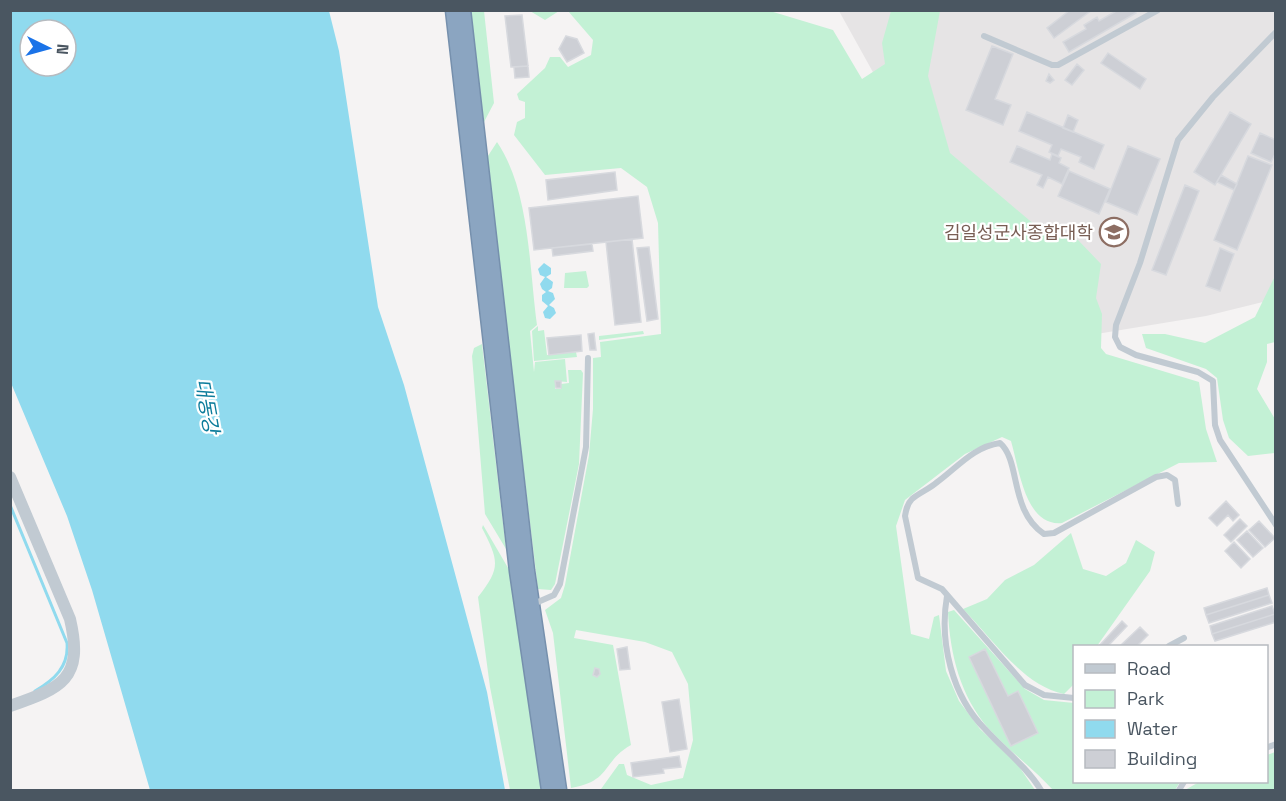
<svg xmlns="http://www.w3.org/2000/svg" width="1286" height="801" font-family="'Space Grotesk','Noto Sans KR',sans-serif">
  <style>
    .education { fill: #e6e4e5 }
    .green { fill: #c3f1d5 }
    .water { fill: #90daee; fill-rule: evenodd }
    .lines { fill: none; stroke-linecap: round; stroke-linejoin: round }
    .stream { stroke: #90daee; stroke-width: 3 }
    .building { fill: #cdcfd5; stroke: #d7d9de; stroke-width: 1.5 }
    .highway-casing { stroke: #7690ad; stroke-width: 27 }
    .lane { stroke: #c1cad2; stroke-width: 6 }
    .street { stroke: #c1cad2; stroke-width: 12 }
    .highway { stroke: #8ba5c1; stroke-width: 24 }
    .labels { text-anchor: middle; dominant-baseline: central; stroke-width: 4.5; stroke-linejoin: round; paint-order: stroke }
    .education-label { font-size: 18px; fill: #785e54; stroke: #fff; text-anchor: end }
    .water-label { font-size: 20px; font-style: italic; fill: #0c7c9b; stroke: #fff }
  </style>
  <rect width="100%" height="100%" fill="#f5f3f3"/>
  <path class="education" d="M 839,11 L 1275,11 L 1275,299 L 1206,316 L 1000,350 L 924,164 Z"/>
  <path class="green" d="M 469,11 L 484,11 L 494,103 L 484,122 Z
    M 530,11 L 559,11 L 545,20 Z
    M 568,11 L 770,11 L 833,30 L 862,79 L 885,64 L 882,43 L 891,11 L 940,11 L 928,76 L 950,153 L 1042,231 L 1078,240 L 1101,264 L 1096,298 L 1102,314 L 1101,348 L 1106,354 L 1199,382 L 1206,429 L 1217,462 L 1179,463 L 1062,523 C 1025,527 1019,468 1011,441 L 1002,437 L 965,454 L 905,500 L 896,526 L 911,634 L 929,639 L 934,617 L 939,615 L 946,671 L 959,701 L 980,729 L 1018,765 L 1035,790 L 597,790 L 601,789 L 619,764 L 624,764 L 627,775 L 651,785 L 683,778 L 693,740 L 688,684 L 672,652 L 645,642 L 576,630 L 574,638 L 613,645 L 631,745 C 602,761 612,781 571,788 L 553,633 L 545,610 L 561,598 L 565,585 L 589,455 L 593,409 L 593,358 L 601,357 L 600,342 L 661,334 L 658,223 L 647,187 L 621,168 L 545,175 L 514,135 L 517,122 L 525,118 L 525,102 L 519,100 L 517,94 L 545,68 L 550,57 L 560,57 L 568,67 L 591,55 L 593,40 Z
    M 497,142 C 530,191 529,267 537,325 L 530,331 L 534,372 L 535,362 L 565,359 L 567,382 L 555,381 L 555,389 L 561,389 L 561,384 L 569,383 L 568,370 L 581,370 L 583,373 L 579,464 L 555,584 L 551,590 L 538,589 L 486,159 Z
    M 586,271 L 589,286 L 587,288 L 564,288 L 565,273 Z
    M 1275,276 L 1275,342 L 1267,344 L 1267,362 L 1257,389 L 1275,419 L 1275,453 L 1248,456 L 1229,438 L 1223,420 L 1217,378 L 1206,369 L 1146,348 L 1142,334 L 1165,334 L 1205,343 L 1255,317 Z
    M 538,326 L 538,331 L 544,330 L 547,355 L 576,352 L 577,357 L 534,361 L 532,331 Z
    M 643,331 L 644,334 L 599,340 L 599,336 Z
    M 482,344 L 506,549 L 485,514 L 472,356 L 474,348 Z
    M 483,525 L 511,573 L 541,790 L 510,790 L 490,687 L 478,597 C 501,568 499,561 482,528 Z
    M 1071,533 L 1083,569 L 1106,576 L 1126,563 L 1136,540 L 1155,552 L 1150,571 L 1097,646 L 1074,646 L 1074,684 L 1064,694 C 1022,685 993,639 963,609 L 987,599 L 1005,580 L 1034,565 Z
    M 954,610 L 1025,689 L 1044,700 L 1074,703 L 1074,782 L 1180,782 L 1175,790 L 1053,790 C 1033,768 1009,751 989,729 C 960,696 950,654 948,612 Z
    M 1275,752 L 1275,790 L 1185,790 L 1199,782 L 1266,782 L 1267,755 Z"/>
  <path class="water" d="M 10,11 L 329,11 L 339,51 L 378,307 L 404,385 L 487,692 L 505,790 L 150,790 L 92,590 L 67,516 L 11,383 ZM 30,30 L 66,30 L 66,66 L 30,66 Z
    M 544,263 L 551,268 L 551,274 L 546,277 L 553,282 L 552,288 L 548,291 L 553,293 L 555,299 L 549,305 L 554,308 L 556,313 L 550,319 L 545,318 L 543,312 L 548,306 L 542,301 L 542,295 L 546,292 L 542,289 L 540,284 L 545,277 L 540,275 L 538,269 Z"/>
  <g class="lines">
    <path class="stream" d="M 10,505 L 67,643 C 69,667 54,680 35,691"/>
  </g>
  <path class="building" d="M 1070,10 L 1092,10 L 1054,38 L 1047,28 Z
    M 1118,10 L 1134,10 L 1136,13 L 1069,52 L 1063,42 L 1086,29 L 1084,25 L 1097,17 L 1099,21 Z
    M 522,15 L 528,66 L 511,67 L 505,16 Z
    M 566,36 L 577,39 L 584,53 L 567,62 L 559,49 Z
    M 992,46 L 1013,54 L 995,99 L 1011,105 L 1003,125 L 966,110 Z
    M 1108,53 L 1146,79 L 1140,89 L 1101,63 Z
    M 1077,64 L 1084,70 L 1072,85 L 1065,80 Z
    M 528,66 L 529,77 L 515,78 L 514,67 Z
    M 1049,74 L 1054,80 L 1050,83 L 1046,81 Z
    M 1027,112 L 1104,145 L 1094,169 L 1079,162 L 1081,157 L 1061,149 L 1058,156 L 1049,152 L 1052,145 L 1019,131 Z
    M 1230,112 L 1251,124 L 1215,185 L 1194,172 Z
    M 1068,115 L 1078,120 L 1073,132 L 1063,128 Z
    M 1260,133 L 1276,140 L 1276,152 L 1271,162 L 1251,153 Z
    M 1017,146 L 1050,160 L 1052,154 L 1061,158 L 1059,163 L 1069,168 L 1062,184 L 1048,177 L 1043,188 L 1037,185 L 1042,175 L 1010,162 Z
    M 1128,146 L 1160,159 L 1137,215 L 1106,202 Z
    M 1248,156 L 1272,165 L 1237,250 L 1214,240 Z
    M 1069,171 L 1110,189 L 1099,214 L 1058,196 Z
    M 615,172 L 617,190 L 548,200 L 546,180 Z
    M 1221,175 L 1237,184 L 1234,190 L 1217,182 Z
    M 1185,185 L 1199,191 L 1166,275 L 1152,270 Z
    M 638,196 L 643,238 L 534,250 L 529,208 Z
    M 632,239 L 641,322 L 615,325 L 606,242 Z
    M 592,244 L 593,251 L 553,256 L 552,248 Z
    M 649,247 L 658,319 L 647,321 L 637,248 Z
    M 1220,248 L 1234,254 L 1220,291 L 1206,286 Z
    M 594,333 L 596,350 L 590,350 L 588,334 Z
    M 581,335 L 582,351 L 549,355 L 547,338 Z
    M 555,381 L 561,381 L 561,388 L 556,388 Z
    M 1226,501 L 1239,515 L 1233,521 L 1228,515 L 1217,526 L 1209,518 Z
    M 1240,519 L 1247,526 L 1231,542 L 1224,535 Z
    M 1259,521 L 1275,538 L 1265,547 L 1249,530 Z
    M 1247,531 L 1263,548 L 1253,557 L 1237,540 Z
    M 1234,542 L 1250,559 L 1241,568 L 1225,551 Z
    M 1267,588 L 1269,595 L 1206,615 L 1204,608 Z
    M 1269,595 L 1272,603 L 1209,623 L 1206,615 Z
    M 1272,606 L 1275,614 L 1212,634 L 1210,626 Z
    M 1275,614 L 1276,622 L 1215,641 L 1212,634 Z
    M 1122,621 L 1127,626 L 1108,646 L 1099,646 Z
    M 1140,627 L 1148,635 L 1137,646 L 1120,646 Z
    M 627,647 L 630,669 L 620,670 L 617,649 Z
    M 985,649 L 1008,696 L 1018,691 L 1038,733 L 1011,746 L 969,657 Z
    M 595,668 L 599,669 L 600,674 L 597,677 L 593,675 Z
    M 679,699 L 687,749 L 670,752 L 662,702 Z
    M 679,756 L 681,767 L 663,769 L 664,773 L 633,777 L 631,763 Z"/>
  <g class="lines">
    <g class="highway-casing">
      <path id="highway" d="M 458,10 L 522,571 L 554,790"/>
    </g>
    <path class="lane" d="M 1276,32 L 1213,97 L 1178,140 L 1140,263 L 1116,325 L 1115,337 L 1120,347 L 1136,355 L 1198,372 L 1213,381 L 1215,425 L 1220,440 L 1276,525
      M 984,36 L 1052,65 L 1058,65 L 1158,10
      M 947,596 C 939,642 952,696 985,729 C 1004,750 1026,766 1041,790
      M 531,605 L 554,595 L 560,584 L 586,447 L 588,358
      M 1169,646 L 1184,638
      M 1074,698 L 1044,695 L 1025,685 L 942,589 L 918,578 L 905,516 C 906,510 907,504 912,499 C 919,493 929,489 936,483 C 958,467 973,447 1000,443 C 1021,461 1009,510 1044,534 L 1054,533 L 1156,477 L 1167,475 L 1175,480 L 1178,504
      M 1266,748 L 1276,744
      M 1179,790 L 1184,782"/>
    <path class="street" d="M 10,477 L 70,619 C 84,679 62,688 10,706"/>
    <use href="#highway" class="highway"/>
  </g>
  <defs>
    <g id="university-ring" transform="scale(1.5)"><circle r="9.5" fill="#fff" stroke="#8d6e63" stroke-width="1.5"/><path d="M0-5L7-2L0 1L-7-2ZM-4 1L0 2.5L4 1V4Q0 6-4 4Z" fill="#8d6e63"/></g>
  </defs>
  <g fill-rule="evenodd">
    <use href="#university-ring" x="1114" y="232"/>
  </g>
  <g class="labels">
    <g class="education-label">
      <text x="1093" y="232">김일성군사종합대학</text>
    </g>
    <g class="water-label">
      <text transform="translate(207 406) rotate(80)">대동강</text>
    </g>
  </g>
  <rect width="1286" height="801" fill="none" stroke="#4a5661" stroke-width="24"/>
  <rect x="1073" y="645" width="195" height="138" fill="#ffffff" stroke="#b7bbc0" stroke-width="1.5"/>
  <rect x="1085" y="664" width="30" height="9" fill="#c1cad2" stroke="#b7bbc0" stroke-width="1.5"/>
  <text x="1127" y="675" font-size="18" fill="#4a5661">Road</text>
  <rect x="1085" y="690" width="30" height="18" fill="#c3f1d5" stroke="#b7bbc0" stroke-width="1.5"/>
  <text x="1127" y="705" font-size="18" fill="#4a5661">Park</text>
  <rect x="1085" y="720" width="30" height="18" fill="#90daee" stroke="#b7bbc0" stroke-width="1.5"/>
  <text x="1127" y="735" font-size="18" fill="#4a5661">Water</text>
  <rect x="1085" y="750" width="30" height="18" fill="#cdcfd5" stroke="#b7bbc0" stroke-width="1.5"/>
  <text x="1127" y="765" font-size="18" fill="#4a5661">Building</text>
  <g transform="translate(48 48) rotate(95)"><circle r="28" fill="#ffffff" stroke="#b7bbc0" stroke-width="1.5"/>
  <path d="M0-4.5L10 22L0 15L-10 22Z" fill="#1a73e8"/>
  <text y="-9" font-size="16" font-weight="bold" text-anchor="middle" fill="#4a5661">N</text>
  </g>
</svg>
